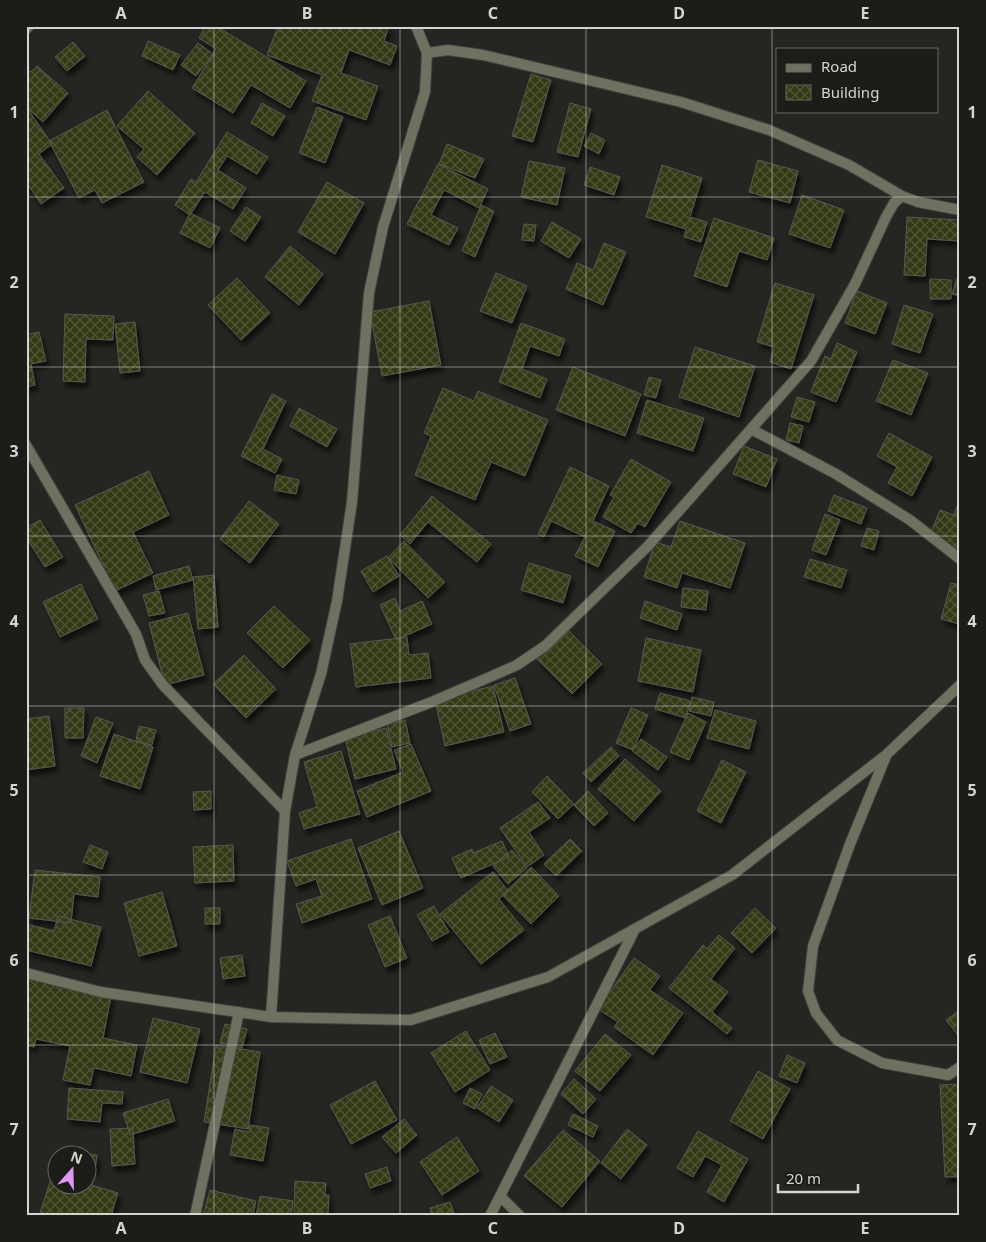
<svg xmlns="http://www.w3.org/2000/svg" width="986" height="1242" font-family="'Noto Sans',sans-serif">
  <style>
    .building { fill: url(#building-cross-hatch); stroke: #575853; filter: url(#shadow) }
    .lines { fill: none; stroke-linecap: round; stroke-linejoin: round }
    .minor-casing { stroke: #41423d; stroke-width: 12 }
    .minor { stroke: #6e7160; stroke-width: 10 }
    .grid { fill: none; stroke: #d4d4d1; stroke-width: 1; stroke-opacity: 0.55 }
    .neatline { fill: none; stroke: #d4d4d1; stroke-width: 2 }
    .grid-label { font-size: 16px; text-anchor: middle; font-weight: bold; fill: #d4d4d1 }
  </style>
  <defs>
    <pattern id="building-cross-hatch" width="8" height="8" patternUnits="userSpaceOnUse" patternTransform="scale(1.25)"><rect width="8" height="8" fill="#353913"/><path d="M0 0l8 8M0 8l8-8" fill="none" stroke="#515534"/></pattern>
    <filter id="shadow"><feDropShadow dx="3" dy="5.5" stdDeviation="2.5" flood-color="#0009"/></filter>
  </defs>
  <rect width="100%" height="100%" fill="#252621"/>
  <path class="building" d="M 206,26 L 216,26 L 306,81 L 290,108 L 251,85 L 233,113 L 192,88 L 216,49 L 199,38 Z
    M 278,26 L 389,26 L 384,41 L 397,46 L 390,65 L 349,50 L 341,73 L 378,86 L 366,120 L 312,101 L 322,75 L 267,55 Z
    M 148,41 L 180,55 L 173,70 L 142,56 Z
    M 73,42 L 85,56 L 67,71 L 55,57 Z
    M 198,43 L 213,54 L 196,76 L 181,65 Z
    M 37,66 L 68,93 L 43,122 L 26,107 L 26,68 L 31,72 Z
    M 531,74 L 551,80 L 533,142 L 512,136 Z
    M 148,91 L 195,133 L 157,175 L 137,157 L 144,149 L 117,126 Z
    M 262,103 L 285,116 L 273,136 L 251,123 Z
    M 570,103 L 591,109 L 578,157 L 557,152 Z
    M 317,107 L 343,117 L 325,163 L 299,153 Z
    M 107,110 L 144,182 L 102,203 L 95,190 L 79,198 L 49,141 Z
    M 29,111 L 52,144 L 39,154 L 64,188 L 41,204 L 26,182 L 26,113 Z
    M 227,132 L 268,157 L 257,174 L 227,156 L 218,170 L 246,188 L 233,209 L 205,192 L 190,215 L 175,205 L 191,179 L 196,182 Z
    M 591,133 L 605,140 L 599,154 L 584,146 Z
    M 447,144 L 484,159 L 475,178 L 439,164 Z
    M 758,160 L 798,171 L 790,203 L 749,192 Z
    M 529,161 L 565,168 L 557,205 L 521,197 Z
    M 438,164 L 488,189 L 479,208 L 444,190 L 431,215 L 458,228 L 449,245 L 407,224 Z
    M 662,165 L 702,178 L 690,217 L 707,222 L 701,242 L 684,237 L 686,229 L 646,217 Z
    M 590,167 L 620,177 L 614,195 L 584,185 Z
    M 327,182 L 364,203 L 335,254 L 298,232 Z
    M 802,195 L 844,210 L 830,248 L 789,234 Z
    M 481,205 L 494,211 L 475,257 L 462,251 Z
    M 246,207 L 261,217 L 245,241 L 230,231 Z
    M 190,213 L 220,228 L 210,248 L 180,233 Z
    M 907,217 L 960,220 L 960,241 L 927,239 L 925,276 L 904,275 Z
    M 714,218 L 774,238 L 767,260 L 739,251 L 727,287 L 694,276 Z
    M 552,222 L 581,239 L 569,258 L 541,241 Z
    M 524,224 L 536,225 L 534,241 L 522,240 Z
    M 604,243 L 626,252 L 603,305 L 566,289 L 577,263 L 593,270 Z
    M 290,246 L 323,274 L 299,305 L 265,277 Z
    M 960,269 L 960,296 L 952,294 Z
    M 496,273 L 527,286 L 512,323 L 480,311 Z
    M 237,278 L 270,313 L 241,340 L 208,305 Z
    M 930,279 L 951,280 L 951,299 L 930,299 Z
    M 775,283 L 814,295 L 791,369 L 770,362 L 774,347 L 757,342 Z
    M 857,291 L 887,303 L 875,334 L 845,323 Z
    M 429,301 L 441,365 L 382,376 L 370,312 Z
    M 904,305 L 933,314 L 920,353 L 892,344 Z
    M 65,314 L 114,316 L 113,340 L 86,339 L 85,382 L 63,381 Z
    M 135,322 L 140,371 L 120,373 L 115,324 Z
    M 521,323 L 565,339 L 559,356 L 530,346 L 522,369 L 547,379 L 540,398 L 499,382 Z
    M 39,332 L 46,361 L 31,364 L 35,385 L 26,387 L 26,335 Z
    M 837,343 L 857,352 L 836,402 L 811,392 L 825,356 L 831,359 Z
    M 695,347 L 755,366 L 739,417 L 679,397 Z
    M 893,360 L 928,373 L 911,415 L 876,401 Z
    M 573,367 L 641,394 L 625,436 L 556,410 Z
    M 649,377 L 661,380 L 656,398 L 644,395 Z
    M 443,388 L 474,401 L 478,391 L 548,420 L 525,476 L 491,462 L 475,500 L 415,475 L 431,436 L 424,433 Z
    M 272,394 L 286,401 L 263,449 L 282,459 L 275,473 L 241,456 Z
    M 797,397 L 815,402 L 809,422 L 791,417 Z
    M 647,400 L 704,418 L 693,451 L 637,433 Z
    M 299,408 L 337,429 L 327,447 L 290,426 Z
    M 790,423 L 803,426 L 799,443 L 786,440 Z
    M 889,433 L 932,457 L 912,496 L 888,483 L 897,467 L 877,456 Z
    M 744,446 L 777,459 L 766,487 L 733,474 Z
    M 631,459 L 671,482 L 645,527 L 638,523 L 631,533 L 603,517 L 614,497 L 610,495 Z
    M 570,467 L 609,486 L 593,521 L 615,531 L 598,567 L 575,556 L 585,537 L 551,521 L 544,537 L 538,534 Z
    M 149,471 L 169,515 L 133,532 L 153,573 L 115,591 L 75,505 Z
    M 277,475 L 299,480 L 296,494 L 274,490 Z
    M 834,495 L 867,508 L 861,524 L 828,511 Z
    M 432,496 L 491,544 L 477,562 L 428,522 L 410,544 L 400,535 Z
    M 249,501 L 279,524 L 250,563 L 220,539 Z
    M 958,503 L 960,503 L 960,549 L 929,537 L 940,510 L 954,515 Z
    M 825,514 L 840,520 L 826,555 L 812,550 Z
    M 40,520 L 63,557 L 45,567 L 26,537 L 26,528 Z
    M 680,521 L 745,543 L 730,588 L 682,573 L 677,588 L 644,577 L 655,542 L 671,547 Z
    M 867,528 L 879,531 L 874,550 L 861,546 Z
    M 404,541 L 445,582 L 428,598 L 388,558 Z
    M 387,556 L 399,576 L 373,592 L 361,571 Z
    M 810,559 L 847,570 L 841,588 L 804,577 Z
    M 529,563 L 571,576 L 563,603 L 521,590 Z
    M 189,566 L 193,580 L 156,590 L 153,576 Z
    M 214,575 L 218,627 L 198,629 L 193,577 Z
    M 951,583 L 960,585 L 959,624 L 941,619 Z
    M 81,584 L 98,619 L 60,637 L 43,602 Z
    M 683,588 L 708,591 L 706,610 L 681,607 Z
    M 159,591 L 165,613 L 149,616 L 143,595 Z
    M 395,598 L 400,611 L 422,601 L 432,624 L 396,640 L 380,605 Z
    M 645,601 L 682,614 L 677,630 L 640,618 Z
    M 274,606 L 310,640 L 283,668 L 247,633 Z
    M 188,613 L 204,675 L 165,685 L 149,623 Z
    M 567,629 L 602,664 L 572,694 L 537,659 Z
    M 407,637 L 409,655 L 428,653 L 431,678 L 356,687 L 350,644 Z
    M 646,638 L 701,650 L 693,692 L 638,681 Z
    M 244,655 L 276,689 L 246,718 L 213,684 Z
    M 515,678 L 531,724 L 510,731 L 494,685 Z
    M 493,686 L 504,732 L 445,746 L 435,700 Z
    M 660,693 L 690,701 L 686,718 L 655,709 Z
    M 692,697 L 714,702 L 711,716 L 689,711 Z
    M 65,708 L 84,708 L 83,738 L 65,738 Z
    M 631,708 L 648,715 L 633,750 L 616,743 Z
    M 715,710 L 756,721 L 749,749 L 707,738 Z
    M 688,713 L 706,722 L 689,760 L 670,752 Z
    M 49,716 L 55,766 L 26,770 L 26,719 Z
    M 96,717 L 113,723 L 97,763 L 81,756 Z
    M 405,720 L 410,743 L 392,747 L 387,724 Z
    M 139,726 L 156,730 L 152,745 L 136,741 Z
    M 386,728 L 396,769 L 355,779 L 345,738 Z
    M 114,734 L 153,747 L 140,789 L 100,776 Z
    M 641,739 L 667,757 L 658,770 L 632,751 Z
    M 411,744 L 431,791 L 367,817 L 357,791 L 403,772 L 394,750 Z
    M 611,747 L 619,756 L 591,782 L 583,773 Z
    M 341,751 L 360,814 L 304,829 L 299,813 L 317,807 L 304,762 Z
    M 625,759 L 661,791 L 634,821 L 598,789 Z
    M 722,760 L 746,772 L 721,823 L 697,811 Z
    M 547,776 L 574,804 L 558,819 L 532,792 Z
    M 211,791 L 211,809 L 194,810 L 193,792 Z
    M 588,791 L 608,813 L 594,826 L 574,805 Z
    M 538,802 L 550,818 L 529,832 L 544,855 L 527,867 L 500,828 Z
    M 399,831 L 423,888 L 382,905 L 358,848 Z
    M 351,839 L 372,899 L 302,923 L 296,904 L 322,896 L 316,879 L 296,886 L 287,861 Z
    M 570,839 L 582,851 L 556,876 L 544,864 Z
    M 502,841 L 509,857 L 461,878 L 452,858 L 472,849 L 473,853 Z
    M 90,845 L 108,852 L 102,869 L 83,862 Z
    M 233,845 L 234,881 L 195,883 L 193,847 Z
    M 512,850 L 527,868 L 508,884 L 493,866 Z
    M 531,867 L 559,896 L 531,924 L 502,895 Z
    M 35,870 L 100,877 L 98,897 L 74,894 L 71,923 L 29,918 Z
    M 493,872 L 508,891 L 499,899 L 524,930 L 481,964 L 440,914 Z
    M 162,892 L 177,946 L 139,956 L 124,903 Z
    M 434,906 L 449,932 L 432,941 L 417,915 Z
    M 205,908 L 220,908 L 220,924 L 205,924 Z
    M 755,908 L 776,928 L 752,953 L 731,933 Z
    M 58,916 L 101,927 L 91,966 L 26,950 L 26,924 L 54,931 Z
    M 390,916 L 407,958 L 385,967 L 368,925 Z
    M 719,935 L 735,948 L 711,979 L 728,992 L 712,1012 L 732,1028 L 727,1034 L 669,988 L 703,945 L 707,949 Z
    M 242,955 L 245,976 L 223,979 L 220,958 Z
    M 634,958 L 660,976 L 650,990 L 683,1013 L 653,1055 L 614,1027 L 618,1022 L 598,1009 Z
    M 26,979 L 111,996 L 103,1038 L 137,1045 L 131,1076 L 94,1068 L 90,1085 L 63,1080 L 70,1046 L 36,1039 L 34,1047 L 26,1045 Z
    M 960,1010 L 960,1038 L 946,1020 Z
    M 153,1018 L 200,1029 L 187,1083 L 140,1072 Z
    M 225,1024 L 247,1029 L 242,1048 L 220,1043 Z
    M 466,1031 L 490,1070 L 455,1092 L 431,1053 Z
    M 495,1033 L 507,1057 L 490,1064 L 479,1040 Z
    M 605,1034 L 631,1055 L 600,1091 L 575,1071 Z
    M 216,1045 L 260,1052 L 248,1129 L 204,1122 Z
    M 787,1055 L 805,1063 L 797,1083 L 779,1076 Z
    M 758,1071 L 790,1089 L 763,1139 L 730,1121 Z
    M 574,1079 L 596,1099 L 583,1114 L 561,1094 Z
    M 375,1081 L 397,1120 L 351,1144 L 330,1105 Z
    M 960,1084 L 960,1177 L 945,1177 L 940,1085 Z
    M 491,1086 L 513,1100 L 499,1122 L 477,1108 Z
    M 69,1088 L 123,1092 L 122,1104 L 102,1103 L 100,1122 L 67,1119 Z
    M 470,1088 L 482,1094 L 475,1109 L 463,1103 Z
    M 168,1099 L 175,1121 L 130,1135 L 123,1113 Z
    M 573,1114 L 598,1126 L 593,1137 L 568,1125 Z
    M 404,1119 L 417,1135 L 396,1153 L 382,1137 Z
    M 250,1125 L 269,1128 L 263,1161 L 230,1155 L 235,1129 L 249,1132 Z
    M 133,1128 L 135,1164 L 112,1166 L 110,1129 Z
    M 627,1129 L 647,1145 L 621,1179 L 601,1163 Z
    M 563,1130 L 600,1161 L 562,1207 L 524,1176 Z
    M 698,1131 L 748,1159 L 724,1202 L 707,1192 L 722,1165 L 705,1156 L 693,1177 L 677,1168 Z
    M 457,1137 L 479,1171 L 442,1195 L 420,1162 Z
    M 76,1153 L 97,1155 L 95,1170 L 88,1169 L 88,1154 L 76,1154 Z
    M 387,1167 L 391,1181 L 370,1188 L 365,1174 Z
    M 53,1173 L 58,1174 L 58,1184 L 88,1184 L 118,1193 L 111,1216 L 39,1216 Z
    M 295,1181 L 326,1183 L 325,1195 L 329,1195 L 328,1216 L 294,1214 Z
    M 210,1190 L 256,1201 L 253,1216 L 203,1216 Z
    M 260,1196 L 293,1201 L 291,1216 L 256,1216 Z
    M 450,1202 L 455,1216 L 432,1216 L 430,1208 Z"/>
  <g class="lines">
    <g class="minor-casing">
      <path id="minor" d="M 26,29 L 29,26
        M 427,53 L 448,50 L 483,55 L 681,102 L 769,130 L 849,165 L 902,196
        M 751,429 L 836,474 L 910,520 L 960,559
        M 26,445 L 136,634 L 145,660 L 163,685 L 285,811
        M 295,755 L 429,703 L 483,680 L 517,665 L 545,646 L 648,546 L 811,361 L 855,284 L 886,217 L 894,203 L 902,196 L 918,202 L 960,210
        M 886,756 L 850,844 L 813,946 L 808,991 L 816,1013 L 837,1040 L 882,1063 L 948,1075 L 960,1067
        M 26,973 L 101,992 L 271,1017 L 411,1020 L 548,977 L 732,875 L 886,755 L 960,685
        M 271,1017 L 285,811 L 295,755 L 321,674 L 337,601 L 352,502 L 369,293 L 383,227 L 425,92 L 427,53 L 416,26
        M 500,1196 L 520,1216
        M 195,1216 L 239,1012
        M 490,1216 L 635,929"/>
    </g>
    <use href="#minor" class="minor"/>
  </g>
  <path class="grid" d="M 214,26 L 214,1216M 400,26 L 400,1216M 586,26 L 586,1216M 772,26 L 772,1216M 26,197 L 960,197M 26,367 L 960,367M 26,536 L 960,536M 26,706 L 960,706M 26,875 L 960,875M 26,1045 L 960,1045"/>
  <rect width="986" height="1242" fill="none" stroke="#1c1c18" stroke-width="55"/>
  <rect x="776" y="48" width="162" height="65" fill="#1c1c18" stroke="#666662"/>
  <rect x="786" y="64" width="25" height="8" fill="#6e7160" stroke="#666662"/>
  <text x="821" y="72" font-size="15" fill="#d4d4d1">Road</text>
  <rect x="786" y="85" width="25" height="15" fill="url(#building-cross-hatch)" stroke="#666662"/>
  <text x="821" y="98" font-size="15" fill="#d4d4d1">Building</text>
  <g transform="translate(72 1170) rotate(20)"><circle r="24" fill="#1c1c18" stroke="#666662"/>
  <path d="M0-4L9 19L0 12L-9 19Z" fill="#de98f2"/>
  <text y="-8" font-size="14" font-weight="bold" text-anchor="middle" fill="#d4d4d1">N</text>
  </g>
  <path d="M778 1184v8h80v-8" fill="none" stroke="#d4d4d1" stroke-width="2.5"/>
  <text x="786" y="1184" font-size="15" fill="#d4d4d1" stroke="#1c1c18" stroke-width="4" paint-order="stroke">20 m</text>
  <rect x="28" y="28" width="930" height="1186" class="neatline"/>
  <g class="grid-label">
    <text x="121" y="19">A</text>
    <text x="307" y="19">B</text>
    <text x="493" y="19">C</text>
    <text x="679" y="19">D</text>
    <text x="865" y="19">E</text>
    <text x="14" y="118">1</text>
    <text x="972" y="118">1</text>
    <text x="14" y="288">2</text>
    <text x="972" y="288">2</text>
    <text x="14" y="457">3</text>
    <text x="972" y="457">3</text>
    <text x="14" y="627">4</text>
    <text x="972" y="627">4</text>
    <text x="14" y="796">5</text>
    <text x="972" y="796">5</text>
    <text x="14" y="966">6</text>
    <text x="972" y="966">6</text>
    <text x="14" y="1135">7</text>
    <text x="972" y="1135">7</text>
    <text x="121" y="1234">A</text>
    <text x="307" y="1234">B</text>
    <text x="493" y="1234">C</text>
    <text x="679" y="1234">D</text>
    <text x="865" y="1234">E</text>
  </g>
</svg>
